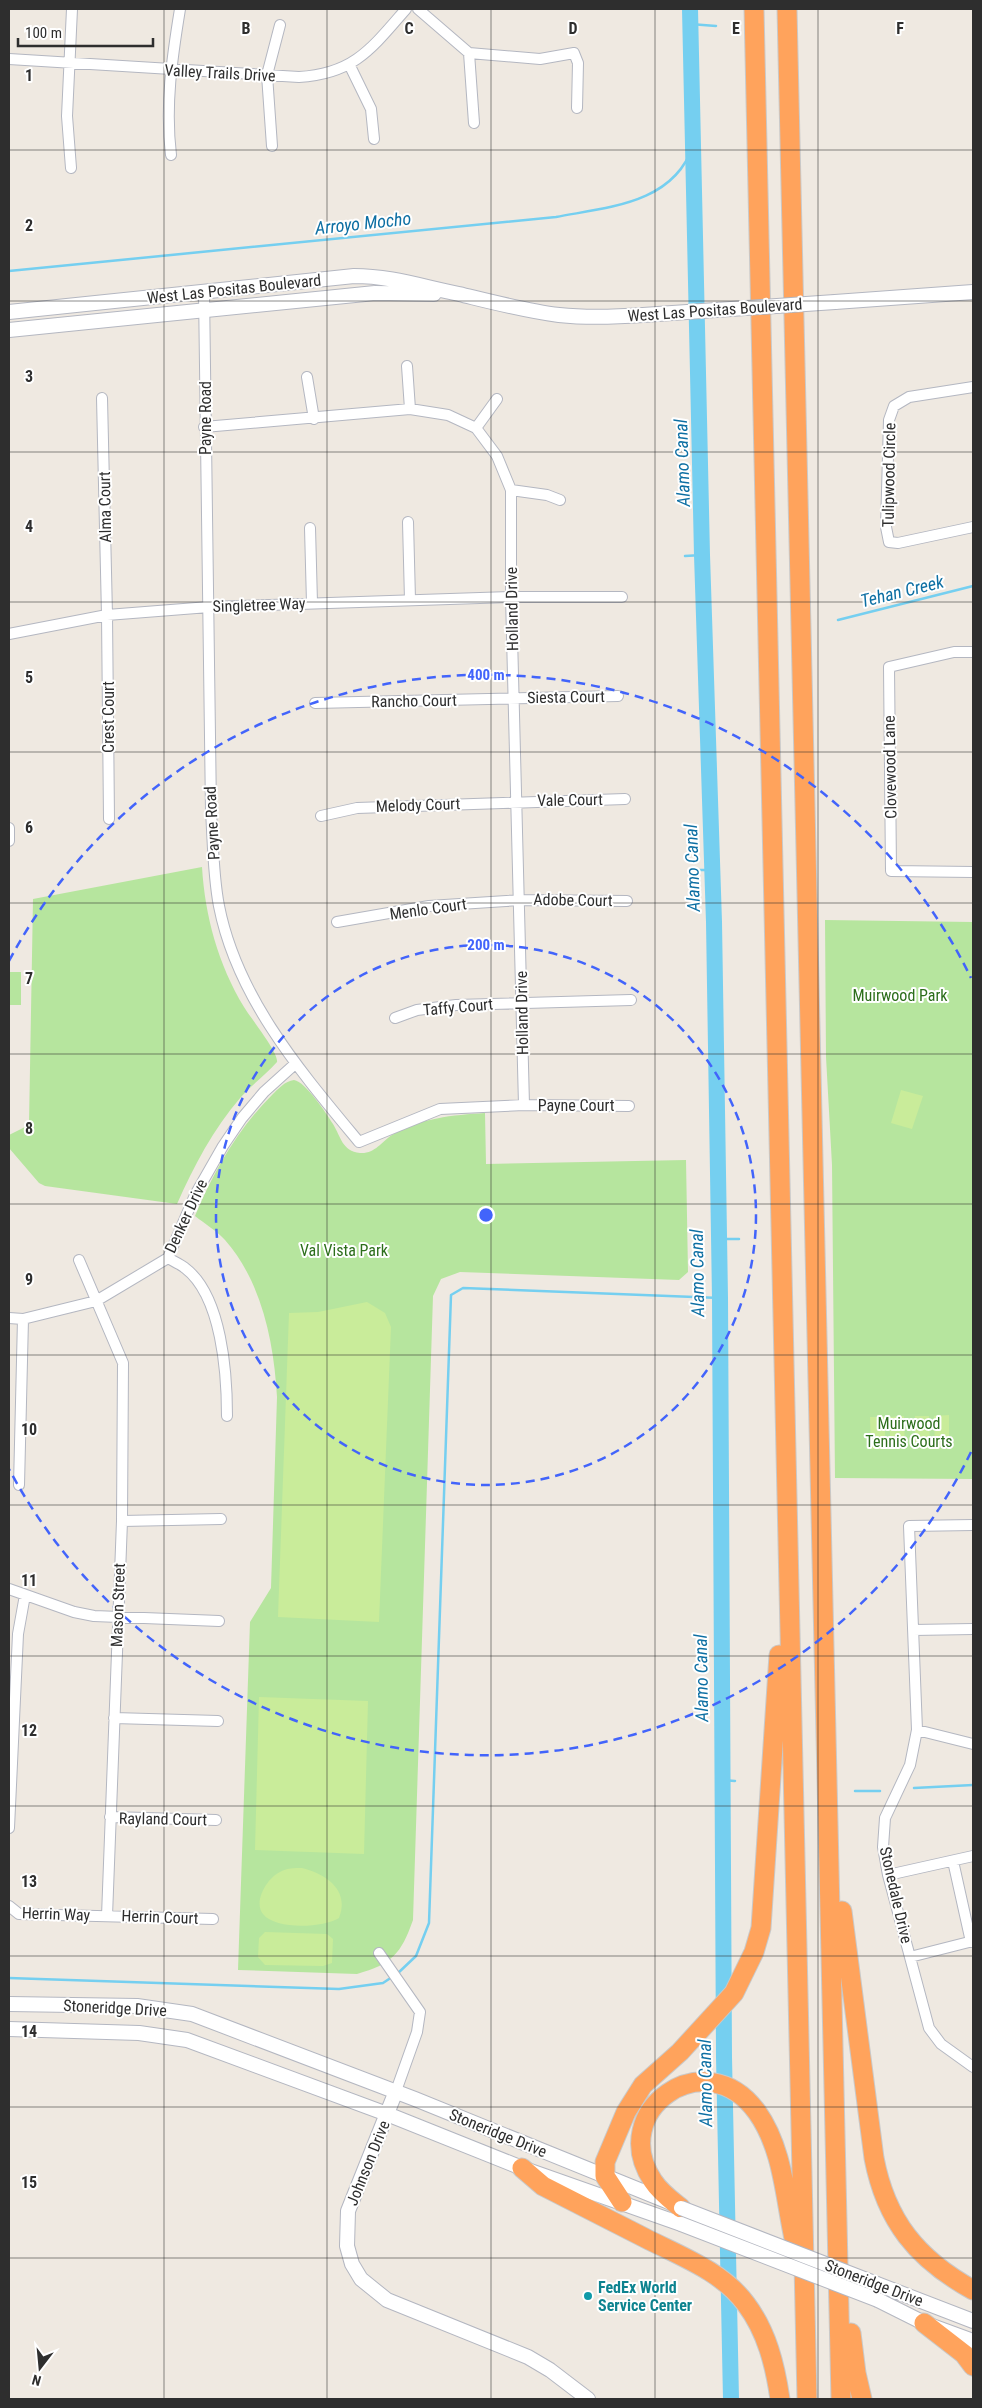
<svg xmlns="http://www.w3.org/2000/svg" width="982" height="2408" font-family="'Roboto Condensed',sans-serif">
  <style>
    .green { fill: #b6e59e }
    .pitch { fill: #c9ec9a }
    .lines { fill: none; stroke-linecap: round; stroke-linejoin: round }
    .stream { stroke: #75cff0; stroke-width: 2.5 }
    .river { stroke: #75cff0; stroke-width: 16 }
    .street-casing { stroke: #b4b7c1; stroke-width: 12 }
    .secondary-casing { stroke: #b4b7c1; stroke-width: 16 }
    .highway-casing { stroke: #c9c9c9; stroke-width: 21 }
    .street { stroke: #fff; stroke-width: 10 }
    .secondary { stroke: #fff; stroke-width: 14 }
    .highway { stroke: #ffa35c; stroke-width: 19 }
    .secondary-bridge-casing { stroke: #b4b7c1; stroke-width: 16; stroke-linecap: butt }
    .secondary-bridge { stroke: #fff; stroke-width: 14 }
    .grid { fill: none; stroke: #2e2e2e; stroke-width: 1; stroke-opacity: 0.55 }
    .ring { fill: none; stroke: #4264fb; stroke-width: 2.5; stroke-dasharray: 9 6 }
    .culture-dot { fill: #0f9aa8; stroke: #fff; stroke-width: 2 }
    .labels { text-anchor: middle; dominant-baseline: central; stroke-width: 4; stroke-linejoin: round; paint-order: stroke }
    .street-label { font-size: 16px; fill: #2e2e2e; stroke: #fff }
    .park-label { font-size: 16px; fill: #2c6e1b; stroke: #fff }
    .culture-label { font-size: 16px; font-weight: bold; fill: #0d838f; stroke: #fff; text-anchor: start }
    .water-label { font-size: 18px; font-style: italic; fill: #0d6fa3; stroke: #fff }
    .grid-label { font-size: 16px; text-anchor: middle; font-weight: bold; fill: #2e2e2e; stroke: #fff; stroke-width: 4; stroke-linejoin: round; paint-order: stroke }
    .centre { fill: #4264fb; stroke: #fff; stroke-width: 2.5 }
    .ring-label { font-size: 15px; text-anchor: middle; font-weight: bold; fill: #4264fb; stroke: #fff; stroke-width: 4; stroke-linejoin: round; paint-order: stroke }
  </style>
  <rect width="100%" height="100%" fill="#efe9e1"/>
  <path class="green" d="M 202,867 C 205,916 218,964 244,1007 C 250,1017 279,1053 277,1062 C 266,1074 252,1085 241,1097 C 213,1129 194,1166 177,1204 L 45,1186 L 39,1183 L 9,1148 L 9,1135 L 29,1125 L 33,899 Z
    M 825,920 L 973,922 L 973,1479 L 835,1478 L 832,1165 L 826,1057 Z
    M 9,972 L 21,972 L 21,1005 L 9,1005 Z
    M 294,1080 C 306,1082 326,1113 333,1124 C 341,1137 342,1151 360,1153 C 375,1154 381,1142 392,1135 C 420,1118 453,1115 485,1113 L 486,1164 L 686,1160 L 688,1272 L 679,1280 L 460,1272 L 441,1279 L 433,1296 L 413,1920 C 401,1954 392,1964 357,1974 L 238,1970 L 250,1622 L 271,1588 L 277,1397 C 274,1343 262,1282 225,1240 C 217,1231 205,1224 195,1216 C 214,1171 237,1130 272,1095 C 278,1089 285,1081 294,1080 Z"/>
  <path class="pitch" d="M 901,1090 L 923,1096 L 912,1129 L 891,1123 Z
    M 367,1302 L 385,1313 L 391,1327 L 379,1622 L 278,1617 L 289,1313 L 318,1312 Z
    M 949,1415 L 949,1447 L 935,1448 L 934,1416 Z
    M 904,1416 L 905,1448 L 890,1449 L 890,1417 Z
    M 915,1416 L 929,1416 L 930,1448 L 915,1448 Z
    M 870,1417 L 885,1417 L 885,1449 L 871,1449 Z
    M 259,1697 L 368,1701 L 364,1854 L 255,1850 Z
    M 302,1868 C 326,1874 350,1890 339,1918 C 323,1928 275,1930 263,1914 C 253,1902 267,1878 280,1872 C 286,1868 295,1868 302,1868 Z
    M 265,1932 L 327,1934 L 333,1939 L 332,1963 L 323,1966 L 265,1965 L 258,1957 L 259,1938 Z"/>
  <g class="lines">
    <path class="stream" d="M 690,24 L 716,26
      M 9,271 L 556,217 C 608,207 673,204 693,146
      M 685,556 L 702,555
      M 838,620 L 973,586
      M 693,870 L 712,870
      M 719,1239 L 739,1239
      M 722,1780 L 735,1781
      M 914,1788 L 973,1785
      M 855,1791 L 880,1791
      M 397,1974 L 416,1956 L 429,1923 L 451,1295 L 463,1288 L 720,1298
      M 9,1978 L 339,1989 L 383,1983 L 392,1977"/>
    <path class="river" d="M 690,9 L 702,555 L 714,922 L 720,1298 L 724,2057 L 731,2399"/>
    <g class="street-casing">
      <path id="street" d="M 418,9 L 469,53 L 540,59 L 574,53 L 578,63 L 577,108
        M 469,53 L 474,123
        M 9,59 L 299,77 C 354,74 372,48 406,9
        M 350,66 L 371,109 L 374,139
        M 272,146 L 267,75 L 280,25
        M 171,155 C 165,106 172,58 180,9
        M 71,168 L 67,116 L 72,9
        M 204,292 L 211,811 C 213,842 213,875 219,906 C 237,998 301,1072 359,1142 L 440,1109 L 524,1105 L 629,1106
        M 407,366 L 410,409
        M 307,377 L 314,419
        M 973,387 L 909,397 L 894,406 L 889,420 L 886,527 L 889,542 L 898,543 L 973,527
        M 102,398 L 107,615 L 109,819
        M 204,427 L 410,409 L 448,415 L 476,428 L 497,456 L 511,490 L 511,597 L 524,1105
        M 476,428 L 497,399
        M 511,490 L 547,495 L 560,500
        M 408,522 L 410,600
        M 310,528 L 312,603
        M 9,634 L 107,615 L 209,607 L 511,597 L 622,597
        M 973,652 L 954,652 L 889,667 L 891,871 L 973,872
        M 315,703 L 618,696
        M 321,816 L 357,808 L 625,799
        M 9,828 L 9,841
        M 337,922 L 429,906 L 520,900 L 627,901
        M 395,1018 L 417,1010 L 456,1005 L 631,1000
        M 168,1258 C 173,1261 180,1264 185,1268 C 222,1296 227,1374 227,1416
        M 79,1260 L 123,1363 L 122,1521 L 107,1916
        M 9,1318 L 23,1319 L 96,1301 L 168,1258 L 195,1195 L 223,1146 L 242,1118 L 264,1092 L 295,1064
        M 19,1485 L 23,1319
        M 122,1521 L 221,1519
        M 973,1525 L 909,1526 L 917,1730 L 910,1765 L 885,1818 L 883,1847 L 888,1875 L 929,2028 L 941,2044 L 973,2067
        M 9,1589 L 74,1612 L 94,1616 L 219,1621
        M 913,1630 L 973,1629
        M 114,1718 L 218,1721
        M 917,1730 L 973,1744
        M 110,1817 L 216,1820
        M 9,1828 L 18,1634 L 25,1595
        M 953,1861 L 971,1942
        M 888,1875 L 973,1856
        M 9,1906 L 19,1914 L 213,1919
        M 379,1953 L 420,2012 L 417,2032 L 396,2091
        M 910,1957 L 973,1941"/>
    </g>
    <g class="secondary-casing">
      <path id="secondary" d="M 835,302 L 973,292
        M 9,312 L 354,276 C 391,276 423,287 459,294 C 492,302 526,311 559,315 C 587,318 615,317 643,315
        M 9,330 L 375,293 L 434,294
        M 9,2004 L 137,2006 L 192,2014 L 415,2099 L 669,2202
        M 9,2029 L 139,2033 L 187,2040 L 387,2114 L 522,2168 L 681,2224
        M 396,2091 L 348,2211 L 347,2246 L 352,2264 L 361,2279 L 387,2300 L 528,2357 L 550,2370 L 588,2399
        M 877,2284 L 973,2321
        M 878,2300 L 924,2323 L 973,2341"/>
    </g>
    <g class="highway-casing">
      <path id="highway" d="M 754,9 L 807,2399
        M 787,9 L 841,2399
        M 842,1911 L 874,2158 C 886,2221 917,2259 973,2290
        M 522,2168 L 543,2186 C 577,2203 611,2221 645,2238 C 680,2256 722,2271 746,2304 C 767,2332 775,2365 780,2399
        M 622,2202 L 605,2176 L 605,2162 L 626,2112 L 643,2085 L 680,2052 L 734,1993 L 754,1952 L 761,1928 L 779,1655
        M 681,2208 C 671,2200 660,2192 653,2181 C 606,2111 705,2040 757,2112 C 784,2150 785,2200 795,2243
        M 924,2323 L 964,2354 L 973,2366
        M 851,2333 L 856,2373 L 862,2399"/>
    </g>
    <use href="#street" class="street"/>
    <use href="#secondary" class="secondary"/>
    <use href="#highway" class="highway"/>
    <g class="secondary-bridge-casing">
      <path id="secondary-bridge" d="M 643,315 L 835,302
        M 681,2208 L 877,2284
        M 681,2224 L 878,2300"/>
    </g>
    <use href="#secondary-bridge" class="secondary-bridge"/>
  </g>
  <path class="grid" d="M 164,9 L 164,2399M 327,9 L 327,2399M 491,9 L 491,2399M 655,9 L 655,2399M 818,9 L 818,2399M 9,150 L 973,150M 9,301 L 973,301M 9,452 L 973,452M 9,602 L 973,602M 9,752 L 973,752M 9,903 L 973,903M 9,1054 L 973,1054M 9,1204 L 973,1204M 9,1355 L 973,1355M 9,1505 L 973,1505M 9,1656 L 973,1656M 9,1806 L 973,1806M 9,1956 L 973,1956M 9,2107 L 973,2107M 9,2258 L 973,2258"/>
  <g class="ring">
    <circle cx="486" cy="1215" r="270"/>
    <path d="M971 1452A540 540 0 0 1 9 1469M9 961A540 540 0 0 1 971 978"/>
  </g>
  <circle class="culture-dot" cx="588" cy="2296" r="5"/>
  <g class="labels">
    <g class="street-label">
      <text transform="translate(220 73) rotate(3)">Valley Trails Drive</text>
      <text transform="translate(234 289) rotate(-6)">West Las Positas Boulevard</text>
      <text transform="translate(715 310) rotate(-4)">West Las Positas Boulevard</text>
      <text transform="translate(205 418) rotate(-90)">Payne Road</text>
      <text transform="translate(889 475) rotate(-89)">Tulipwood Circle</text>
      <text transform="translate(105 507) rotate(-91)">Alma Court</text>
      <text transform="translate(259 605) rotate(-2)">Singletree Way</text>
      <text transform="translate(512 609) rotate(-91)">Holland Drive</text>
      <text transform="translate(566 697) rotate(-1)">Siesta Court</text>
      <text transform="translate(414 701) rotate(-1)">Rancho Court</text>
      <text transform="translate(108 717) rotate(-90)">Crest Court</text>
      <text transform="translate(890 767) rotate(-91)">Clovewood Lane</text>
      <text transform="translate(570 800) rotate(-1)">Vale Court</text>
      <text transform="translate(418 805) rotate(-2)">Melody Court</text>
      <text transform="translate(212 823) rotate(-93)">Payne Road</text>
      <text transform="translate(573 900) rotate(1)">Adobe Court</text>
      <text transform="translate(428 909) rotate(-8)">Menlo Court</text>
      <text transform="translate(458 1007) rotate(-5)">Taffy Court</text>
      <text transform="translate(522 1013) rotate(-91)">Holland Drive</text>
      <text x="576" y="1105">Payne Court</text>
      <text transform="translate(186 1216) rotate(-65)">Denker Drive</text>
      <text transform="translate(118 1605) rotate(-88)">Mason Street</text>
      <text transform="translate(163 1819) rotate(1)">Rayland Court</text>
      <text transform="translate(896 1895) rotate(77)">Stonedale Drive</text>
      <text transform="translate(56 1914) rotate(2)">Herrin Way</text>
      <text transform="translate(160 1917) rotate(2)">Herrin Court</text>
      <text transform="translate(115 2008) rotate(3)">Stoneridge Drive</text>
      <text transform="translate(498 2133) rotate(22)">Stoneridge Drive</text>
      <text transform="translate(368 2163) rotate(-68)">Johnson Drive</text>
      <text transform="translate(874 2283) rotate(21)">Stoneridge Drive</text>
    </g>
    <g class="park-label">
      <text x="900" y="995">Muirwood Park</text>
      <text x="344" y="1250">Val Vista Park</text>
      <text x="909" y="1423">Muirwood<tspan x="909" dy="18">Tennis Courts</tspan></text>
    </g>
    <g class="culture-label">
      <text x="598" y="2287">FedEx World<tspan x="598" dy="18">Service Center</tspan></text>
    </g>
    <g class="water-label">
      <text transform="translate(363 223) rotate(-6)">Arroyo Mocho</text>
      <text transform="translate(682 463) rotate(-92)">Alamo Canal</text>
      <text transform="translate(902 591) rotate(-14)">Tehan Creek</text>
      <text transform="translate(692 868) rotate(-92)">Alamo Canal</text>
      <text transform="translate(697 1273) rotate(-91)">Alamo Canal</text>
      <text transform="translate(701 1678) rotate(-91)">Alamo Canal</text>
      <text transform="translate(705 2083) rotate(-91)">Alamo Canal</text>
    </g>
  </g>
  <g class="grid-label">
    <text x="246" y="34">B</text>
    <text x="409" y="34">C</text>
    <text x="573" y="34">D</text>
    <text x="736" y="34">E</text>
    <text x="900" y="34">F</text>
    <text x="29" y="81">1</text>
    <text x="29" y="231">2</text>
    <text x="29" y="382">3</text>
    <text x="29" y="532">4</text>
    <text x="29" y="683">5</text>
    <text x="29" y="833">6</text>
    <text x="29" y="984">7</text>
    <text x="29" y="1134">8</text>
    <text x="29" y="1285">9</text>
    <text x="29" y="1435">10</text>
    <text x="29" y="1586">11</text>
    <text x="29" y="1736">12</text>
    <text x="29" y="1887">13</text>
    <text x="29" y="2037">14</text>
    <text x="29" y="2188">15</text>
  </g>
  <circle cx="486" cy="1215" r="8" class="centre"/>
  <g class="ring-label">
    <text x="486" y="680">400 m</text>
    <text x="486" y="950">200 m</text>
  </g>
  <rect width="982" height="2408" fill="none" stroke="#2e2e2e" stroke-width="20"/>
  <g transform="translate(40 2368) rotate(196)" stroke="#ffffff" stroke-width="4" paint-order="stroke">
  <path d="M0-4L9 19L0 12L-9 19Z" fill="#2e2e2e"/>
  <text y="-8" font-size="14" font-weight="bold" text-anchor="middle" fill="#2e2e2e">N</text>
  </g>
  <path d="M18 38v8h135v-8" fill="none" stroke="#2e2e2e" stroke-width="2.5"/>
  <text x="25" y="38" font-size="15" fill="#2e2e2e" stroke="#ffffff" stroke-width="4" paint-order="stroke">100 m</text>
</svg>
